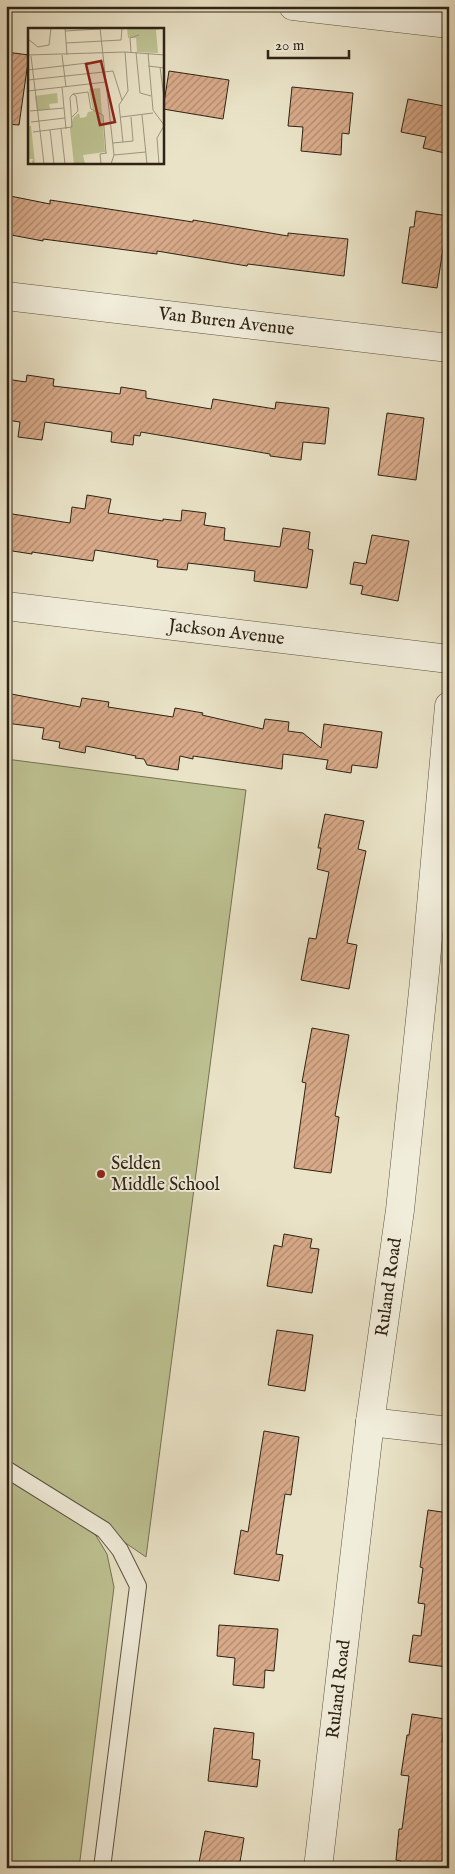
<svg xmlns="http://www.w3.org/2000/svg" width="455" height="1874" font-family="'IM FELL English',serif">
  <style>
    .green { fill: #bdc191; stroke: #757253 }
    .building { fill: url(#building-hatch); stroke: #2d2315 }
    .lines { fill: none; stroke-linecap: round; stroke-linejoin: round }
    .lane-casing { stroke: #5c5342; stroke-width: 18 }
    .street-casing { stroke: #5c5342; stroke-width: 29 }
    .lane { stroke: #f1eddb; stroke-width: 16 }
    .street { stroke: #f1eddb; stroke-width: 28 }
    .poi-dot { fill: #8f2418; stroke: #f1eddb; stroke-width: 2 }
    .labels { text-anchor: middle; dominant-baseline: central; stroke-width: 4; stroke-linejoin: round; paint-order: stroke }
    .street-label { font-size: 18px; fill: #2d2315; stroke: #f1eddb }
    .poi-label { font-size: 18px; fill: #2d2315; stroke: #f1eddb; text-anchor: start }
    .inset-road { fill: none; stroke: #9e9680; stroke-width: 1 }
    .view { fill: #8f2418; fill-opacity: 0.15; stroke: #8f2418; stroke-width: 2.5 }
    .inset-edge { fill: none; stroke: #2d2315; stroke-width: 2.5 }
  </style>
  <defs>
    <pattern id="building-hatch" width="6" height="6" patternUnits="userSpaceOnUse" patternTransform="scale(1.25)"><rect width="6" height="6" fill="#d8aa89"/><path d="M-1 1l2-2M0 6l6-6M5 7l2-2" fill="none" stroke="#b08a6f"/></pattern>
  </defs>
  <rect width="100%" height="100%" fill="#eae3c7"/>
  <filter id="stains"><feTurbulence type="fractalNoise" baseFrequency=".004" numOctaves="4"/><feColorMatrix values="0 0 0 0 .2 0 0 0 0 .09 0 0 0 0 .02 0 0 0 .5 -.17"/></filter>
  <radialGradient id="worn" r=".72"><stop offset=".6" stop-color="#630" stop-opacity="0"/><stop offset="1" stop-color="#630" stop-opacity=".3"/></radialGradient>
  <path class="green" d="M 6,759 L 246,790 L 146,1557 L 6,1461 Z
    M 6,1478 L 95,1534 L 107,1554 L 114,1587 L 79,1868 L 6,1868 Z"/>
  <path class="building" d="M 6,52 L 29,55 L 19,125 L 6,124 Z
    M 169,71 L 229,80 L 223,119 L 163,109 Z
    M 292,87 L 353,93 L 349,134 L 342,133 L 341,155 L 301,151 L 303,127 L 288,126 Z
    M 408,99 L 449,107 L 449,154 L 423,148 L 426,137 L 401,132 Z
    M 10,196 L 50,204 L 50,200 L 193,222 L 193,220 L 288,236 L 288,233 L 348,239 L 344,276 L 248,264 L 247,266 L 157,251 L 157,254 L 43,239 L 43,241 L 6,234 L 6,214 Z
    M 416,211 L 448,216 L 437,288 L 402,283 L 410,227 L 414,227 Z
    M 27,375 L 54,379 L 53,386 L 120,394 L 121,387 L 146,391 L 146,398 L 211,409 L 213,399 L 275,409 L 276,402 L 329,408 L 325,444 L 303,442 L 301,460 L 270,456 L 270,454 L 141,432 L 140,436 L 134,435 L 133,445 L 111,442 L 112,432 L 45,422 L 42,440 L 18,437 L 20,422 L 6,420 L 6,379 L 26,382 Z
    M 387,413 L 424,418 L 416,480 L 378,475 Z
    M 87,495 L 111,499 L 108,513 L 163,521 L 163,519 L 181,521 L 182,510 L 206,513 L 204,525 L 225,528 L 224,540 L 280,547 L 283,528 L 310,532 L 308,549 L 313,550 L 307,588 L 254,581 L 255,571 L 188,563 L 187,570 L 157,567 L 158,560 L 95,550 L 93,561 L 32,552 L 32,554 L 6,550 L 6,513 L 70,523 L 72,507 L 85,509 Z
    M 372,535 L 409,541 L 398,601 L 361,594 L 363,586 L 350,584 L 354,562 L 366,564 Z
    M 6,693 L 80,707 L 82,698 L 109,702 L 108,707 L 173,717 L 175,708 L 203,713 L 202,715 L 263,729 L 265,719 L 289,722 L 288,731 L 303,733 L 321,748 L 324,724 L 382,732 L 377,768 L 352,765 L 351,773 L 326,769 L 328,760 L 283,754 L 282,769 L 193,756 L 193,759 L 180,756 L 178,770 L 147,765 L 144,759 L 135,758 L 136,756 L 86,746 L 85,753 L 59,748 L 60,742 L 42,739 L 44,728 L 6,723 Z
    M 325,814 L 364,821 L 358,849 L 366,851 L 347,943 L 357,945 L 349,989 L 301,980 L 309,938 L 316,939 L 329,872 L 317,869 L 321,848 L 318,848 Z
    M 312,1028 L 349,1035 L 335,1116 L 339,1117 L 331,1173 L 294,1168 L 306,1083 L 302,1082 Z
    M 284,1234 L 312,1239 L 310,1248 L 319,1249 L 312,1293 L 267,1286 L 274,1245 L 282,1247 Z
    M 277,1330 L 313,1335 L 305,1391 L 268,1385 Z
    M 264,1431 L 299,1437 L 291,1495 L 285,1494 L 276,1554 L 283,1555 L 279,1581 L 234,1574 L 241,1530 L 248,1532 Z
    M 428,1510 L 449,1513 L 449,1664 L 447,1663 L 447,1667 L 409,1662 L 413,1635 L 421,1636 L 425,1604 L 418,1603 L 423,1568 L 420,1567 Z
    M 219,1625 L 278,1629 L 274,1671 L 265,1670 L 264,1688 L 233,1685 L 235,1658 L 217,1656 Z
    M 412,1714 L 445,1719 L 442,1742 L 449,1742 L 449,1816 L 443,1868 L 400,1868 L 401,1861 L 396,1860 L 399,1829 L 402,1829 L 409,1776 L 401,1775 L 407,1735 L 409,1735 Z
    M 214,1728 L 254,1733 L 252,1759 L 260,1760 L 257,1787 L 208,1781 Z
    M 205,1831 L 244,1838 L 239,1868 L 198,1868 Z"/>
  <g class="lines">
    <g class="lane-casing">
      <path id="lane" d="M 6,1469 L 104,1530 L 120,1550 L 138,1586 L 102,1868"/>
    </g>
    <g class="street-casing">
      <g id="street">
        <path d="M 293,6 L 449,24"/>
        <path id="s1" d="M 6,296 L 449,348"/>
        <path id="s2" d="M 6,606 L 449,659"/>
        <path d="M 370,1422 L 449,1431"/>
        <path id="s3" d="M 318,1868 L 370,1422 L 400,1210 L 425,972 L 449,706"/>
      </g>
    </g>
    <use href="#lane" class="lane"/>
    <use href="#street" class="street"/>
  </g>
  <circle class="poi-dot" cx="101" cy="1174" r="5"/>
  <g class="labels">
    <g class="street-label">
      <text stroke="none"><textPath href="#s1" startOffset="222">Van Buren Avenue</textPath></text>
      <text stroke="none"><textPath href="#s2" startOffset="222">Jackson Avenue</textPath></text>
      <text stroke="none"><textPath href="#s3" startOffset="585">Ruland Road</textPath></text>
      <text stroke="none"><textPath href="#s3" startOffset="180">Ruland Road</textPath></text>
    </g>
    <g class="poi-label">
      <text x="111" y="1164">Selden<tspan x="111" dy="21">Middle School</tspan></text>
    </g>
  </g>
  <g transform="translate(28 28)">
    <rect width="136" height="136" fill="#eae3c7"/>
    <path d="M 72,60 L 77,124 L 55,127 L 57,136 L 46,136 L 42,101 L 45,90 L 51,85 L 52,90 L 58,89 L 60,84 L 65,83 L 61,61 Z" fill="#bdc191"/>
    <path d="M 99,0 L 136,0 L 128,2 L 130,25 L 109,24 L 108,10 L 100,10 ZM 29,65 L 30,75 L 21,76 L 22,81 L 9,83 L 7,68 ZM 0,98 L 3,98 L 7,136 L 3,136 L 5,131 L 0,131 Z" fill="#bdc191"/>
    <path class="inset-road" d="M 37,0 L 39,27M 72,0 L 86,127 L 83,136M 37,3 L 72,1M 0,11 L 10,19 L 21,17 L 23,0M 38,15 L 93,12 L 94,0M 103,24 L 102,10 L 111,7M 108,24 L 112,65 L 123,68M 120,25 L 125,82 L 136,97M 0,27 L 97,24 L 137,27M 34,27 L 38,59M 3,28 L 16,136M 120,38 L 137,40M 132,39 L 137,77M 0,42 L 76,33M 0,52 L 85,43 L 94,72M 34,59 L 38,101M 0,63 L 78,54M 45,66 L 60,64 L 63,81 L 75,87 L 78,125M 2,83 L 36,80M 114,87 L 119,136M 93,89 L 125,85M 3,94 L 37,90M 33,101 L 37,136M 22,102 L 26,136M 5,104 L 44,99 L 42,69 L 45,66 L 48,68 L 50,83 L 44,89M 95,114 L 91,77 L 100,63 L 97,24M 85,115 L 105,113 L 103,89M 86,127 L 118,124M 73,136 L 72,126 L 79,125M 131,136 L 129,110 L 137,96"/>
    <path class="view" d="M 73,33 L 87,94 L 72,97 L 58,36 Z"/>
    <rect width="136" height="136" class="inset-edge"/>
  </g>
  <rect width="455" height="1874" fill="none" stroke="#eae3c7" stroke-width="25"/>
  <rect x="8" y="8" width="440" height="1859" fill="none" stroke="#2d2315" stroke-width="2.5"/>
  <rect x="12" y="12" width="430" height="1849" fill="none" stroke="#2d2315"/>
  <path d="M268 50v8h81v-8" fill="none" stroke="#2d2315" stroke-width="2.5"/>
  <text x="275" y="50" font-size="15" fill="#2d2315" stroke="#f1eddb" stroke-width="4" paint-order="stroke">20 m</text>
  <rect width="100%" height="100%" filter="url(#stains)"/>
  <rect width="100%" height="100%" fill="url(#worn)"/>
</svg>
